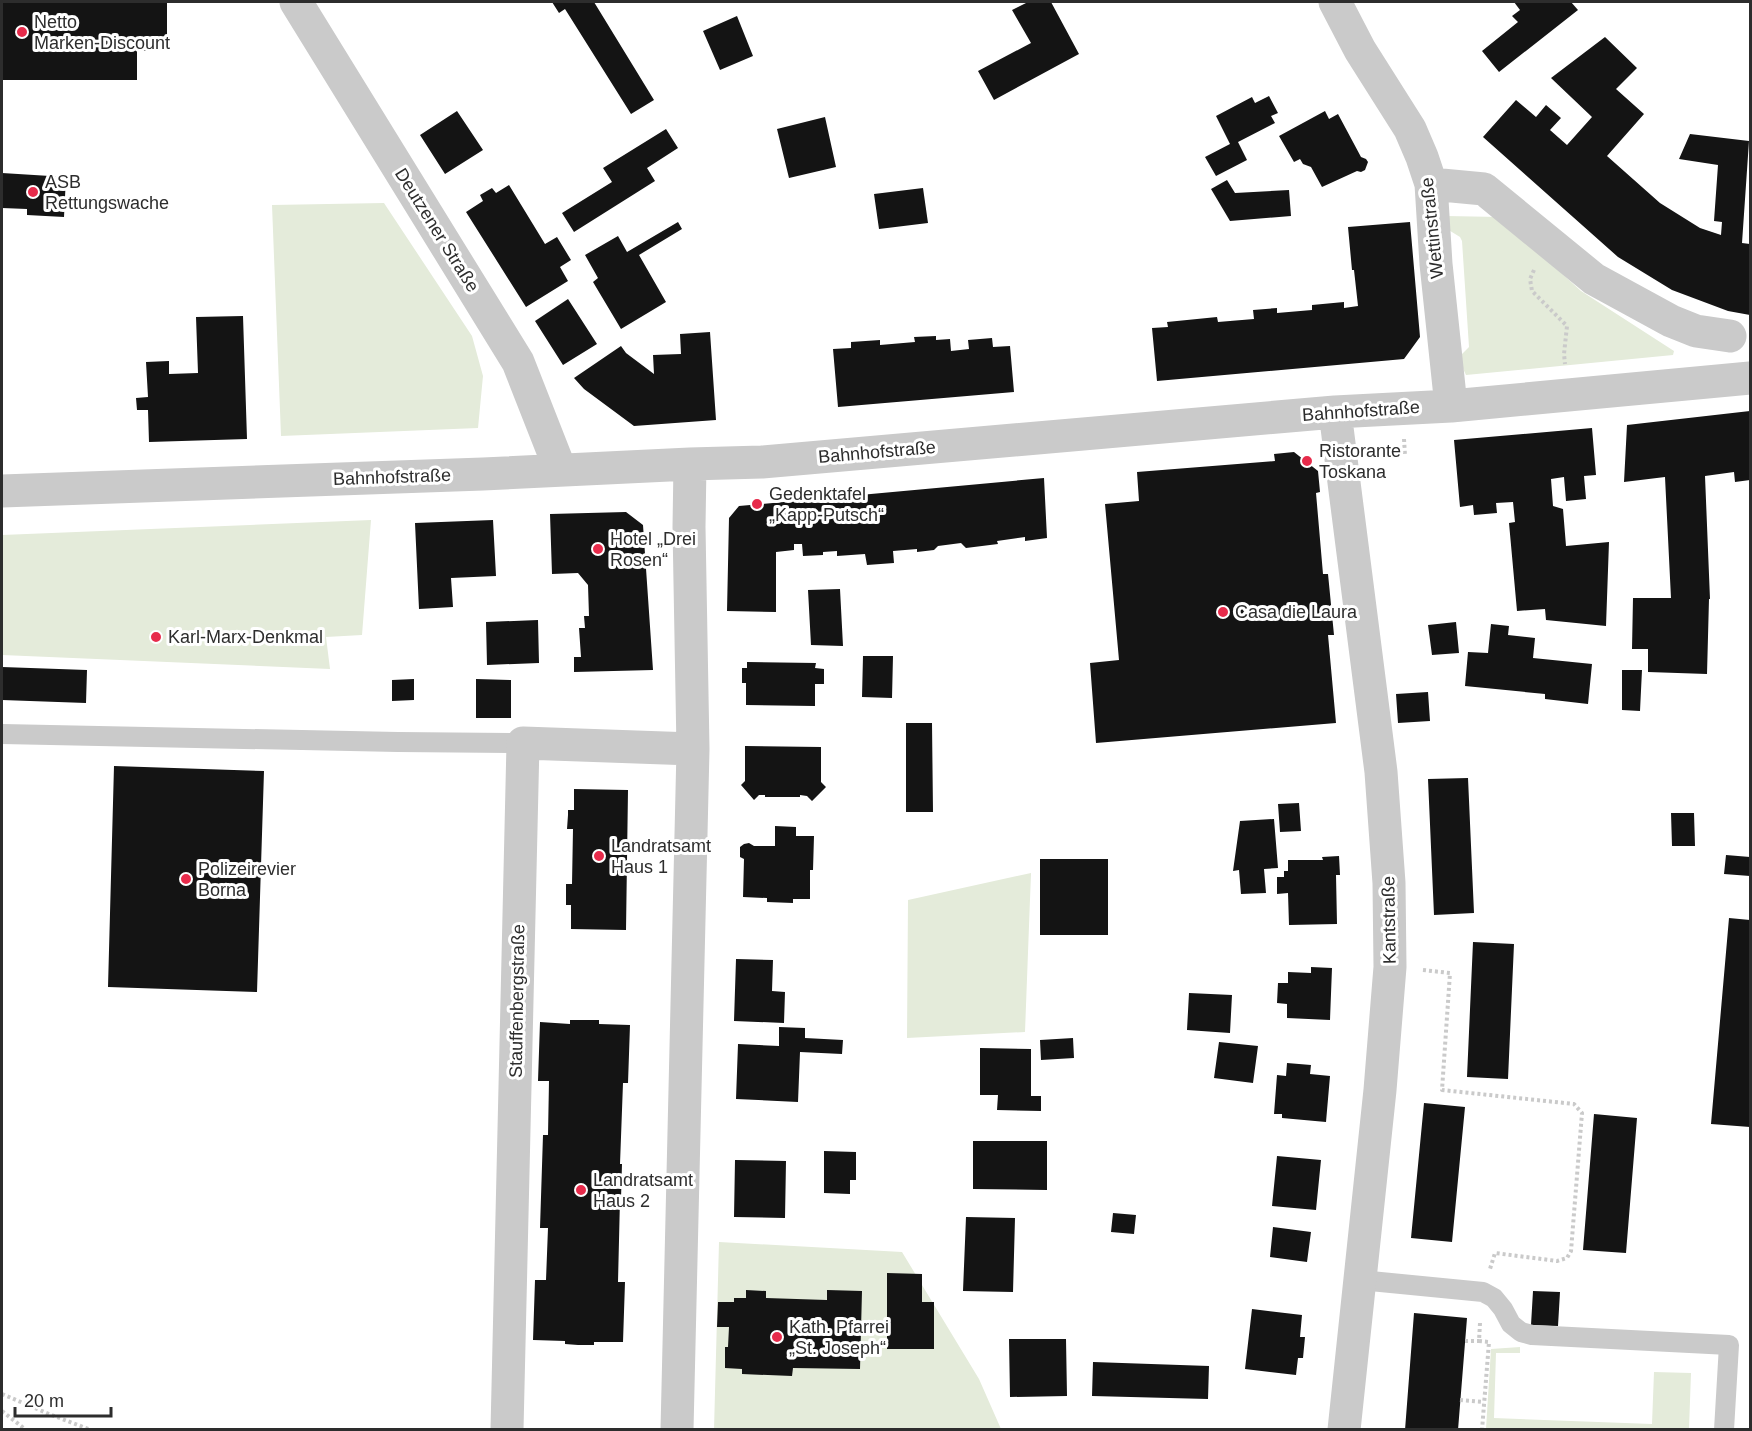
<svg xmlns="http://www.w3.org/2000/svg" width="1752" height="1431" font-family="Arial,sans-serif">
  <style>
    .green { fill: #e4ebda }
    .building { fill: #141414 }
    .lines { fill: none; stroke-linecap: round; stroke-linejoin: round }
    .path { stroke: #cacaca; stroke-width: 4; stroke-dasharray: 3 3; stroke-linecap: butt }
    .lane { stroke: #cacaca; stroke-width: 20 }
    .street { stroke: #cacaca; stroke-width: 33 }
    .poi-dot { fill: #e72b4b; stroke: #fff; stroke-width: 2 }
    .labels { text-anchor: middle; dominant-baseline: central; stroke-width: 6; stroke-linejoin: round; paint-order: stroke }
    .poi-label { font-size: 18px; fill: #2d2d2d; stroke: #fff; text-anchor: start }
    .street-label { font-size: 18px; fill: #2d2d2d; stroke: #fff }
  </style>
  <rect width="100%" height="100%" fill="#fff"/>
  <path class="green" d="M 384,203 L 472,336 L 483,376 L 478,428 L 281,436 L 272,205 Z
    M 1446,216 L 1500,217 L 1581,291 L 1674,351 L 1673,355 L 1466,375 L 1458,358 L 1469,347 L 1462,241 L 1460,237 L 1447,229 Z
    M 371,520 L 362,635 L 326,637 L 330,669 L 2,655 L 2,535 Z
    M 1031,873 L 1025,1032 L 907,1038 L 908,900 Z
    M 719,1242 L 902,1252 L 979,1379 L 1001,1429 L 714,1430 Z
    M 1520,1347 L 1520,1353 L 1496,1353 L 1494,1418 L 1652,1424 L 1654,1372 L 1691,1373 L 1689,1429 L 1486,1429 L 1491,1349 Z"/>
  <path class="building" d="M 2,2 L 167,2 L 167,51 L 137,51 L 137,80 L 2,80 Z
    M 552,2 L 594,2 L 654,100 L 631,114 L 565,9 L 559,13 Z
    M 1028,2 L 1051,2 L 1079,54 L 994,100 L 978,71 L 1031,43 L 1012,10 Z
    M 1514,2 L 1571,2 L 1578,10 L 1499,72 L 1482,51 L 1518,22 L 1512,16 L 1520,10 Z
    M 737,16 L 753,56 L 720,70 L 703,31 Z
    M 1605,37 L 1637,68 L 1616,89 L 1644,114 L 1607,156 L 1660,203 L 1700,228 L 1721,235 L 1722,222 L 1714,221 L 1718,165 L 1679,159 L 1690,134 L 1749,141 L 1742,243 L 1750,244 L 1750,315 L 1728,311 L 1672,290 L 1618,257 L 1483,137 L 1516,100 L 1536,117 L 1546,105 L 1561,118 L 1550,130 L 1567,145 L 1592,117 L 1551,78 Z
    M 1269,96 L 1278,113 L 1271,116 L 1275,123 L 1238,142 L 1247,160 L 1216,176 L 1205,157 L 1230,144 L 1216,116 L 1252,97 L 1255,103 Z
    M 457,111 L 483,150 L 445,174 L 420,135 Z
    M 1325,111 L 1329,119 L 1338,114 L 1361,157 L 1366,159 L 1368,162 L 1365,170 L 1361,172 L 1357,171 L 1322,187 L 1311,167 L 1303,164 L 1300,159 L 1294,162 L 1279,136 Z
    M 825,117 L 836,167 L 789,178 L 777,129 Z
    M 666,129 L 678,148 L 647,168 L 655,181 L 574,232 L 562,213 L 612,182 L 603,168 Z
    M 2,173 L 66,177 L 64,217 L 27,215 L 27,209 L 2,208 Z
    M 1227,180 L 1235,193 L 1289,190 L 1291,216 L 1230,221 L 1211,189 Z
    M 509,185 L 545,244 L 557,237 L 571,260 L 560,267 L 568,281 L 526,307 L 466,212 L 483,201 L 480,195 L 492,188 L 496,193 Z
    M 923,188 L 928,223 L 879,229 L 874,194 Z
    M 678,222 L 682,229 L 639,255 L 666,302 L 621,329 L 593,282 L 598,278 L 585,255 L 618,236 L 627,252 Z
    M 1410,222 L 1420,337 L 1404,359 L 1157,381 L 1152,328 L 1168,327 L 1167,322 L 1217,317 L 1218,322 L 1254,319 L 1253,310 L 1277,308 L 1277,313 L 1312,310 L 1312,305 L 1344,302 L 1344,308 L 1358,306 L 1354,270 L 1352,270 L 1348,227 Z
    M 568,299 L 597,344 L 563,365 L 535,321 Z
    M 243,316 L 247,439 L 149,442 L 148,410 L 137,410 L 136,398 L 148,397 L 146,362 L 169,361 L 169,374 L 198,373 L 196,317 Z
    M 710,332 L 716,420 L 634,426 L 584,389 L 574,378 L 621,346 L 626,353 L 654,374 L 653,355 L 681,354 L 680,334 Z
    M 936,336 L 936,340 L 950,339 L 951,351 L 969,349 L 968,340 L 992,338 L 993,347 L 1010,346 L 1014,392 L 838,407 L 833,349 L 851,348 L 851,342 L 880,340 L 880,345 L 915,342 L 914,337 Z
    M 1750,411 L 1750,480 L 1735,482 L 1734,472 L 1705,476 L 1710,599 L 1709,599 L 1707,674 L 1648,672 L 1648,649 L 1632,649 L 1633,598 L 1671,598 L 1665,477 L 1624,482 L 1627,425 Z
    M 1592,428 L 1596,475 L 1584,476 L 1586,499 L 1566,501 L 1564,477 L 1551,479 L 1553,506 L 1563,509 L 1566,546 L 1609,542 L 1606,626 L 1546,620 L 1545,609 L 1517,611 L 1509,523 L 1515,522 L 1513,502 L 1496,503 L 1497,513 L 1474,515 L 1473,505 L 1460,507 L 1454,440 Z
    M 1294,452 L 1318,471 L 1320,492 L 1316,493 L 1323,574 L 1328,574 L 1334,635 L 1328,635 L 1336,723 L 1096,743 L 1090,663 L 1119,660 L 1105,504 L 1139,501 L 1137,472 L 1275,461 L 1274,454 Z
    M 1044,478 L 1047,538 L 1025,541 L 1025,537 L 997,541 L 998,544 L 966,548 L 961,543 L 938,546 L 934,550 L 917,552 L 917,549 L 893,551 L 894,563 L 867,565 L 865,554 L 837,556 L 837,551 L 823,552 L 823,555 L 803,556 L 802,544 L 794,544 L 794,550 L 776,552 L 776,612 L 727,611 L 729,518 L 739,506 Z
    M 626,512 L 643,525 L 653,670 L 574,672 L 574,657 L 581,657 L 579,628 L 585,628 L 584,616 L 589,616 L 588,585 L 578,573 L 552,574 L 550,514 Z
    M 493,520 L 496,576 L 451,578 L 453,607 L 419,609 L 415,523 Z
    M 840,589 L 843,646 L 811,645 L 808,590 Z
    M 538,620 L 539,663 L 487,665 L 486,622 Z
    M 1456,622 L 1459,653 L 1432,655 L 1428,625 Z
    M 1491,624 L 1509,626 L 1508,635 L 1535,638 L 1533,658 L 1592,664 L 1588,704 L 1545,699 L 1545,694 L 1465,686 L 1468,652 L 1488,653 Z
    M 863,656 L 893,656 L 892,698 L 862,697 Z
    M 747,662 L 816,663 L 815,668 L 824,669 L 824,684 L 815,684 L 815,706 L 746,705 L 746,683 L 742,683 L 742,668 L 747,668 Z
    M 2,667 L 87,670 L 86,703 L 2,700 Z
    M 1622,670 L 1642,670 L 1640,711 L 1622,710 Z
    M 414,679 L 414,700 L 392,701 L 392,680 Z
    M 476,679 L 511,680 L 511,718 L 476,718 Z
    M 1428,692 L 1430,721 L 1398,723 L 1396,694 Z
    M 906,723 L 932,723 L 933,812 L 906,812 Z
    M 745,746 L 821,747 L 821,782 L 826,787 L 812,801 L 807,796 L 800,795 L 800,797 L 765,797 L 765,795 L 759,795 L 754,800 L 741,785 L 745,781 Z
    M 114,766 L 264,771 L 257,992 L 108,987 Z
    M 1468,778 L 1474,913 L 1434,915 L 1428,779 Z
    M 574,789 L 628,790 L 626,930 L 571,929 L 571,905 L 566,905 L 566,884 L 572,884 L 573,829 L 567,829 L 568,815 L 568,810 L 574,810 Z
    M 1299,803 L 1301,831 L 1280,832 L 1278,804 Z
    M 1671,813 L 1694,813 L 1695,846 L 1672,846 Z
    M 1274,819 L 1278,868 L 1264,869 L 1266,893 L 1241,894 L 1239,870 L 1233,871 L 1240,821 Z
    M 775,826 L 796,827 L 796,836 L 814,836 L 813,870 L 810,870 L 810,899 L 793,899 L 793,903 L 767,902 L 767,898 L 743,897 L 744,859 L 740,857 L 740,847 L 744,844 L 749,843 L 754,846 L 775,846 Z
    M 1726,855 L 1750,857 L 1750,876 L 1724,874 Z
    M 1339,856 L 1340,875 L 1336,875 L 1337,924 L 1289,925 L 1288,893 L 1277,894 L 1277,877 L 1284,877 L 1284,871 L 1288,871 L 1288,860 L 1323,860 L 1322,857 Z
    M 1040,859 L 1108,859 L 1108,935 L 1040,935 Z
    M 1729,918 L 1750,920 L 1750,1127 L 1711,1124 Z
    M 1473,942 L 1514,944 L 1508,1079 L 1467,1077 Z
    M 736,959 L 773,960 L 772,991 L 785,992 L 784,1023 L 734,1021 Z
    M 1311,967 L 1332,968 L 1330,1020 L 1287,1018 L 1287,1004 L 1277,1003 L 1278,983 L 1288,983 L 1288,972 L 1311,973 Z
    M 1189,993 L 1232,995 L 1230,1033 L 1187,1030 Z
    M 570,1020 L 599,1020 L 599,1024 L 630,1025 L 628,1083 L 623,1083 L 620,1164 L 622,1164 L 621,1199 L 620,1199 L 618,1282 L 625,1282 L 623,1342 L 594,1342 L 594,1345 L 578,1345 L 565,1344 L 565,1341 L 533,1340 L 535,1280 L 546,1280 L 548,1228 L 540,1228 L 543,1135 L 548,1135 L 549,1081 L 538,1081 L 540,1022 L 570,1024 Z
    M 779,1027 L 805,1028 L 805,1038 L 843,1040 L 842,1054 L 800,1052 L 798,1102 L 736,1099 L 738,1044 L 779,1046 Z
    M 1073,1038 L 1074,1058 L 1041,1060 L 1040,1040 Z
    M 1219,1042 L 1258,1046 L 1253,1083 L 1214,1078 Z
    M 980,1048 L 1031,1049 L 1031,1096 L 1041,1096 L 1041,1111 L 997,1110 L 998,1095 L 980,1095 Z
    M 1287,1063 L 1311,1065 L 1310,1074 L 1330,1076 L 1326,1122 L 1282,1118 L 1282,1114 L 1274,1114 L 1277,1075 L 1286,1076 Z
    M 1424,1103 L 1465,1107 L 1452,1242 L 1411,1238 Z
    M 1594,1114 L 1637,1118 L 1626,1253 L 1583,1250 Z
    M 973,1141 L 1047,1141 L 1047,1190 L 973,1189 Z
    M 824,1151 L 856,1152 L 856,1180 L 850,1180 L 850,1194 L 824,1193 Z
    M 1277,1156 L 1321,1160 L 1316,1210 L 1272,1206 Z
    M 735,1160 L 786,1161 L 785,1218 L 734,1217 Z
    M 1113,1213 L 1136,1215 L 1134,1234 L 1111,1232 Z
    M 966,1217 L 1015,1218 L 1013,1292 L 963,1291 Z
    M 1273,1227 L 1311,1232 L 1307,1262 L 1270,1257 Z
    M 887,1273 L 922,1274 L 922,1302 L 934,1302 L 934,1349 L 887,1349 Z
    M 746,1290 L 766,1291 L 766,1298 L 827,1300 L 827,1290 L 862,1291 L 860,1369 L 793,1368 L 792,1376 L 742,1374 L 742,1369 L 725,1368 L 725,1347 L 728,1347 L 729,1327 L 717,1327 L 718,1302 L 734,1302 L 734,1298 L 746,1298 Z
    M 1533,1291 L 1560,1292 L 1558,1326 L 1531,1325 Z
    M 1252,1309 L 1302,1315 L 1300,1337 L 1305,1337 L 1303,1358 L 1298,1358 L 1296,1375 L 1245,1369 Z
    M 1414,1313 L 1467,1318 L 1458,1430 L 1405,1430 Z
    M 1009,1339 L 1066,1339 L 1067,1396 L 1010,1397 Z
    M 1093,1362 L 1209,1366 L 1208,1399 L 1092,1396 Z"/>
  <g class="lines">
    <path class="path" d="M 1534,270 L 1530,279 L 1532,291 L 1567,326 L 1564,354 L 1565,364
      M 1404,439 L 1405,456
      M 1423,970 L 1450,973 L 1442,1090 L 1574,1104 L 1582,1113 L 1571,1251 L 1567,1258 L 1557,1261 L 1495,1253 L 1490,1269
      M 1480,1323 L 1479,1341 L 1489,1342 L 1482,1430
      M 1465,1341 L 1479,1341
      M 2,1394 L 49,1414 L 91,1430
      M 1460,1400 L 1484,1402
      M 2,1411 L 26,1430"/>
    <path class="lane" d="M 2,734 L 398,742 L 523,743
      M 1360,1280 L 1483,1292 L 1494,1298 L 1503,1309 L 1511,1324 L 1521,1332 L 1532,1335 L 1729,1345 L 1724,1430"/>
    <path class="street" d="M 296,2 L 518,362 L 560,469
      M 1335,2 L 1360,50 L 1410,129 L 1422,157 L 1431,184 L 1436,264 L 1451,406
      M 1431,184 L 1484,189 L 1594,279 L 1671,321 L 1696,331 L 1730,336
      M 1335,412 L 1381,772 L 1389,883 L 1390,967 L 1380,1090 L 1344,1430
      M 2,491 L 483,474 L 690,464 L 762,462 L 1335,412 L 1451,406 L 1750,378
      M 507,1430 L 523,743 L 693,749
      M 677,1430 L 693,749 L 689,527 L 690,464"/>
  </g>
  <g class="poi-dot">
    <circle cx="22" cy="32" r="6"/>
    <circle cx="33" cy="192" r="6"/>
    <circle cx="1307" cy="461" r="6"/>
    <circle cx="757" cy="504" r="6"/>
    <circle cx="598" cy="549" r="6"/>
    <circle cx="1223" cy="612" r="6"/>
    <circle cx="156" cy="637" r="6"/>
    <circle cx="599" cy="856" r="6"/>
    <circle cx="186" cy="879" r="6"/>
    <circle cx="581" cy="1190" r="6"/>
    <circle cx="777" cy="1337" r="6"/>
  </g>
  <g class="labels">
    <g class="poi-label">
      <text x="34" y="22">Netto<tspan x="34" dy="21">Marken-Discount</tspan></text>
      <text x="45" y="182">ASB<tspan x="45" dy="21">Rettungswache</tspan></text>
      <text x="1319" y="451">Ristorante<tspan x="1319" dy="21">Toskana</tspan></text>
      <text x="769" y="494">Gedenktafel<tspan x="769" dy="21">„Kapp-Putsch“</tspan></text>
      <text x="610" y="539">Hotel „Drei<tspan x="610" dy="21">Rosen“</tspan></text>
      <text x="1235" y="612">Casa die Laura</text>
      <text x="168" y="637">Karl-Marx-Denkmal</text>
      <text x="611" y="846">Landratsamt<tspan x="611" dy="21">Haus 1</tspan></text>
      <text x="198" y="869">Polizeirevier<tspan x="198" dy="21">Borna</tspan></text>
      <text x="593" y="1180">Landratsamt<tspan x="593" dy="21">Haus 2</tspan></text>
      <text x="789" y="1327">Kath. Pfarrei<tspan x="789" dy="21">„St. Joseph“</tspan></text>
    </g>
    <g class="street-label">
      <text transform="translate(1432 228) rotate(-96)">Wettinstraße</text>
      <text transform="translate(437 230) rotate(58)">Deutzener Straße</text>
      <text transform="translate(1361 411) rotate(-4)">Bahnhofstraße</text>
      <text transform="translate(877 452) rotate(-5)">Bahnhofstraße</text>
      <text transform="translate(392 477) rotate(-2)">Bahnhofstraße</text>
      <text transform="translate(1389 920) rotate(-91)">Kantstraße</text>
      <text transform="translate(517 1001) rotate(-89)">Stauffenbergstraße</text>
    </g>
  </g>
  <rect width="1752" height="1431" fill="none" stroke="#2d2d2d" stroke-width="6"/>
  <path d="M15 1407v9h96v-9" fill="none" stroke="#2d2d2d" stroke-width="3"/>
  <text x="24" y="1407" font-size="18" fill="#2d2d2d" stroke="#ffffff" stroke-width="4.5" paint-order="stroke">20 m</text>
</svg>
